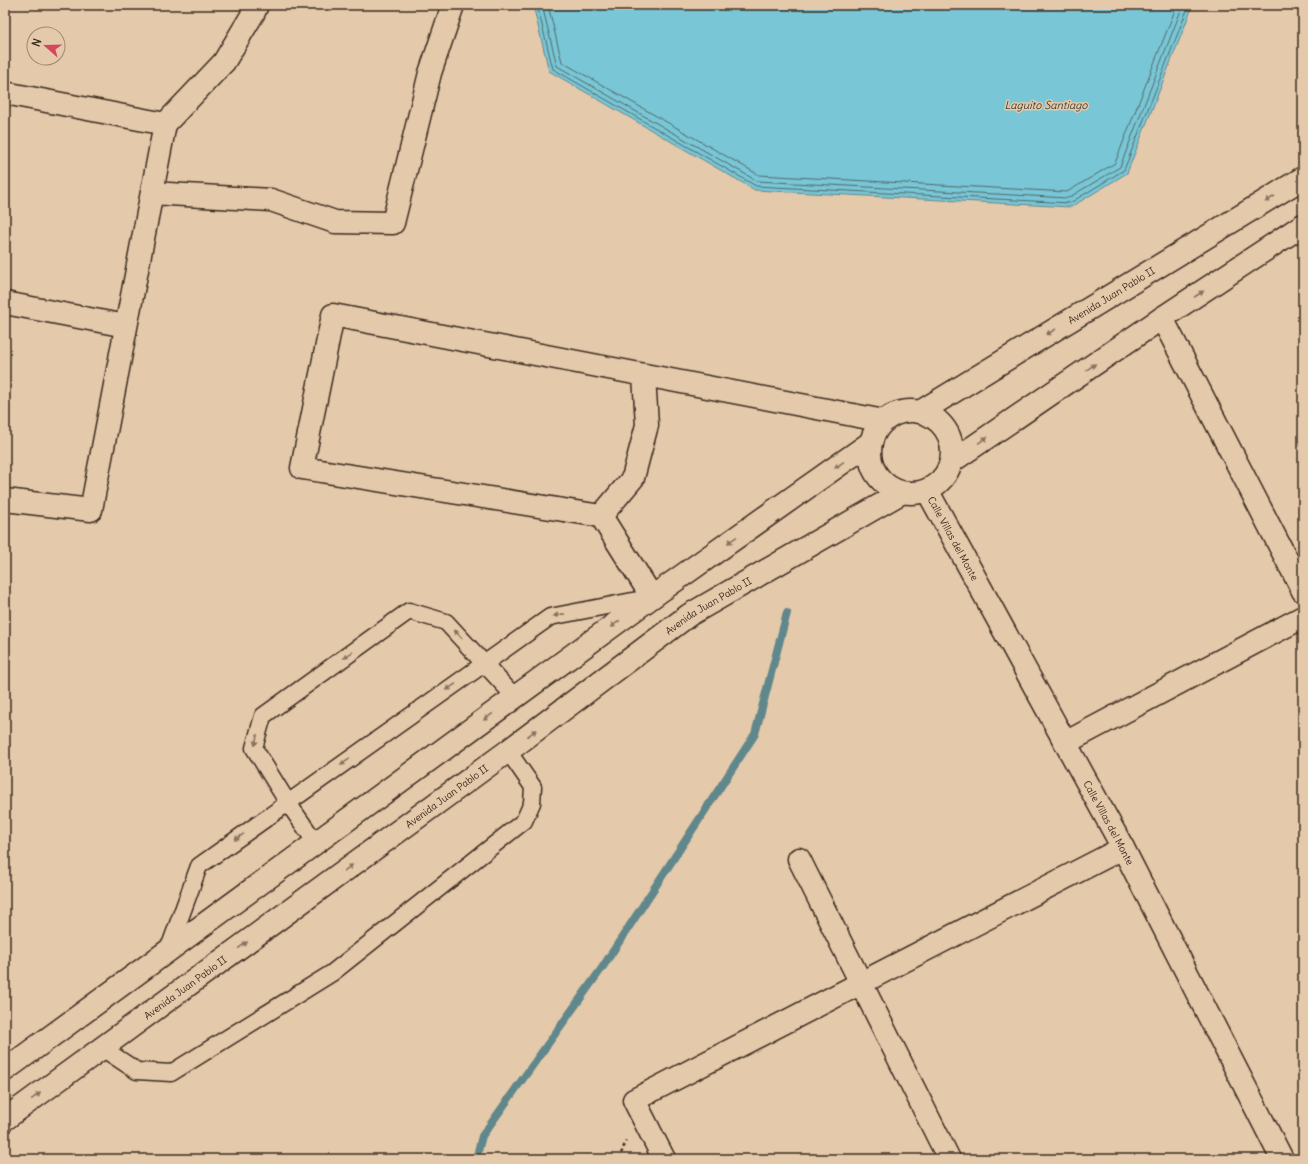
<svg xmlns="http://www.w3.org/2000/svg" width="1308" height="1164" font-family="Delius,sans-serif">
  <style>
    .water { fill: #78c6d6; stroke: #60888c }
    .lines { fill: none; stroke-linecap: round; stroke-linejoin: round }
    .shore { stroke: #536868; stroke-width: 1 }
    .stream { stroke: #60888c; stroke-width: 8 }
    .lane-casing { stroke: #3b2a1e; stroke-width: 19 }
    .street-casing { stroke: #3b2a1e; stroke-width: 25 }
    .secondary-casing { stroke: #3b2a1e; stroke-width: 25 }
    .path { stroke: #3b2a1e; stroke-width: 2.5; stroke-dasharray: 3 3; stroke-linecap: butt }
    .lane { stroke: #e4c9ab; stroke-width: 16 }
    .street { stroke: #e4c9ab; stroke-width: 22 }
    .secondary { stroke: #e4c9ab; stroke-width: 22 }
    .oneway { fill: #87725d }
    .labels { text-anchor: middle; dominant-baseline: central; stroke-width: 3; stroke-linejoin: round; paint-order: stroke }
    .street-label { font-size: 10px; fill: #3b2a1e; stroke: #e4c9ab }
    .water-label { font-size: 11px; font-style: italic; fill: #413a30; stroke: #e4c9ab }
  </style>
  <rect width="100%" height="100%" fill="#e4c9ab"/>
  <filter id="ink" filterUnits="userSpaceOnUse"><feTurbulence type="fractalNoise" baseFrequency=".025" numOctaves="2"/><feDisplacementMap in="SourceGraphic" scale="8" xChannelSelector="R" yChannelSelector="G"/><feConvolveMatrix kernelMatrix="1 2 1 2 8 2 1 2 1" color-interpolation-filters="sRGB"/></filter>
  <g filter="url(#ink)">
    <path class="water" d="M 533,5 L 1193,5 L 1127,173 L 1071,207 L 755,190 L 549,71 Z"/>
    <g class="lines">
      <path class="shore" d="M 537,5 L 553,69 L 756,186 L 1070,203 L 1124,170 L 1189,5
        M 542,5 L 557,66 L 757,181 L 1068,198 L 1120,167 L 1183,5
        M 548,5 L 562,62 L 759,175 L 1067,192 L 1115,163 L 1177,5"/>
      <path class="stream" d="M 476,1159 L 482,1136 L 602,968 L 755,734 L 787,613"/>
      <g class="lane-casing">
        <path id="lane" d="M 316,843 L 288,803 L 254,748 L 263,716 L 409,611 L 446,622 L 515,697
          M 168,951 L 199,866 L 550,617 L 648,598
          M 102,1048 L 137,1071 L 171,1073 L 332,973 L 524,821 L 532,803 L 533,787 L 508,751"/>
      </g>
      <g class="street-casing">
        <path id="street" d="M 5,93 L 165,124
          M 152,193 L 271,200 L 335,222 L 393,223 L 430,73 L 453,5
          M 5,303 L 126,326
          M 1162,318 L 1303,591
          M 5,500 L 91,510 L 165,124 L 224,62 L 254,12 L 257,5
          M 601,516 L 633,478 L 647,425 L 644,375
          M 652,597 L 601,516 L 302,468 L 333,315 L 884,421
          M 1065,743 L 1303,617
          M 799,859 L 949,1159
          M 664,1159 L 634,1100 L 1123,848"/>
      </g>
      <g class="secondary-casing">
        <g id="secondary">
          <circle cx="911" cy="452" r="41"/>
          <path id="s1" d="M 920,412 L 1303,178"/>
          <path d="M 951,462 L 1162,318 L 1303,225"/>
          <path id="s2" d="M 927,490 L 1123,848 L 1282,1159"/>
          <path d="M 5,1070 L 652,597 L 870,443"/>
          <path id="s3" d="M 5,1119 L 508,751 L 689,615 L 901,493"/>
        </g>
      </g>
      <path class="path" d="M 619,1159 L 626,1141"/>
      <use href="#lane" class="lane"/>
      <use href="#street" class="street"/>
      <use href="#secondary" class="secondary"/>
    </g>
    <defs><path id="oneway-solid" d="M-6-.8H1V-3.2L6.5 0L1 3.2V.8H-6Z"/></defs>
    <g class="oneway">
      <use href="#oneway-solid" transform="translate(1270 199) rotate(148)"/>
      <use href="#oneway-solid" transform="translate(1199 294) rotate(-33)"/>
      <use href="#oneway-solid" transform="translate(1051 332) rotate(149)"/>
      <use href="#oneway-solid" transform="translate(1091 367) rotate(-34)"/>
      <use href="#oneway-solid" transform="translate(983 440) rotate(-34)"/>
      <use href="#oneway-solid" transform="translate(839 465) rotate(145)"/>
      <use href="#oneway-solid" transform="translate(732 540) rotate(145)"/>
      <use href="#oneway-solid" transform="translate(559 615) rotate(169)"/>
      <use href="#oneway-solid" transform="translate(615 624) rotate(144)"/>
      <use href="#oneway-solid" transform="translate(458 634) rotate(-133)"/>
      <use href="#oneway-solid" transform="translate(348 655) rotate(145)"/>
      <use href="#oneway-solid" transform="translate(451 687) rotate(145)"/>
      <use href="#oneway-solid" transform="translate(488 717) rotate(144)"/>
      <use href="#oneway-solid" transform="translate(532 733) rotate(-37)"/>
      <use href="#oneway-solid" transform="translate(256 740) rotate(104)"/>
      <use href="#oneway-solid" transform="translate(345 762) rotate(145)"/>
      <use href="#oneway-solid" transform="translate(239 837) rotate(145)"/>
      <use href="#oneway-solid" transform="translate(348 868) rotate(-36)"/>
      <use href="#oneway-solid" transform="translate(243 945) rotate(-36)"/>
      <use href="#oneway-solid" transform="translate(36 1096) rotate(-36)"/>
    </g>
  </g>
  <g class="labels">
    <g class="street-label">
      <text stroke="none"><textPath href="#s1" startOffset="224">Avenida Juan Pablo II</textPath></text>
      <text stroke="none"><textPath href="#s2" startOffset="55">Calle Villas del Monte</textPath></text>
      <text stroke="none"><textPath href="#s3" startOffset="871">Avenida Juan Pablo II</textPath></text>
      <text stroke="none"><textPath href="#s3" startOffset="547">Avenida Juan Pablo II</textPath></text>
      <text stroke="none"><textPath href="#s2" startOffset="379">Calle Villas del Monte</textPath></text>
      <text stroke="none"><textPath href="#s3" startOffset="223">Avenida Juan Pablo II</textPath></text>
    </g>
    <g class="water-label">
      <text x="1046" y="105">Laguito Santiago</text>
    </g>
  </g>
  <rect width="1308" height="1164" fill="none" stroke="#e4c9ab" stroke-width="20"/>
  <rect x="10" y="10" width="1288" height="1144" fill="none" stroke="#3b2a1e" stroke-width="1.5" filter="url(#ink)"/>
  <g transform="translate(46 46) rotate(290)"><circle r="19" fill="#e4c9ab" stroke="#a08973"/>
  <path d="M0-3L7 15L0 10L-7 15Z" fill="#d1495b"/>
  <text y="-6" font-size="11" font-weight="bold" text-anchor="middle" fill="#3b2a1e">N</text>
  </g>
</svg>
